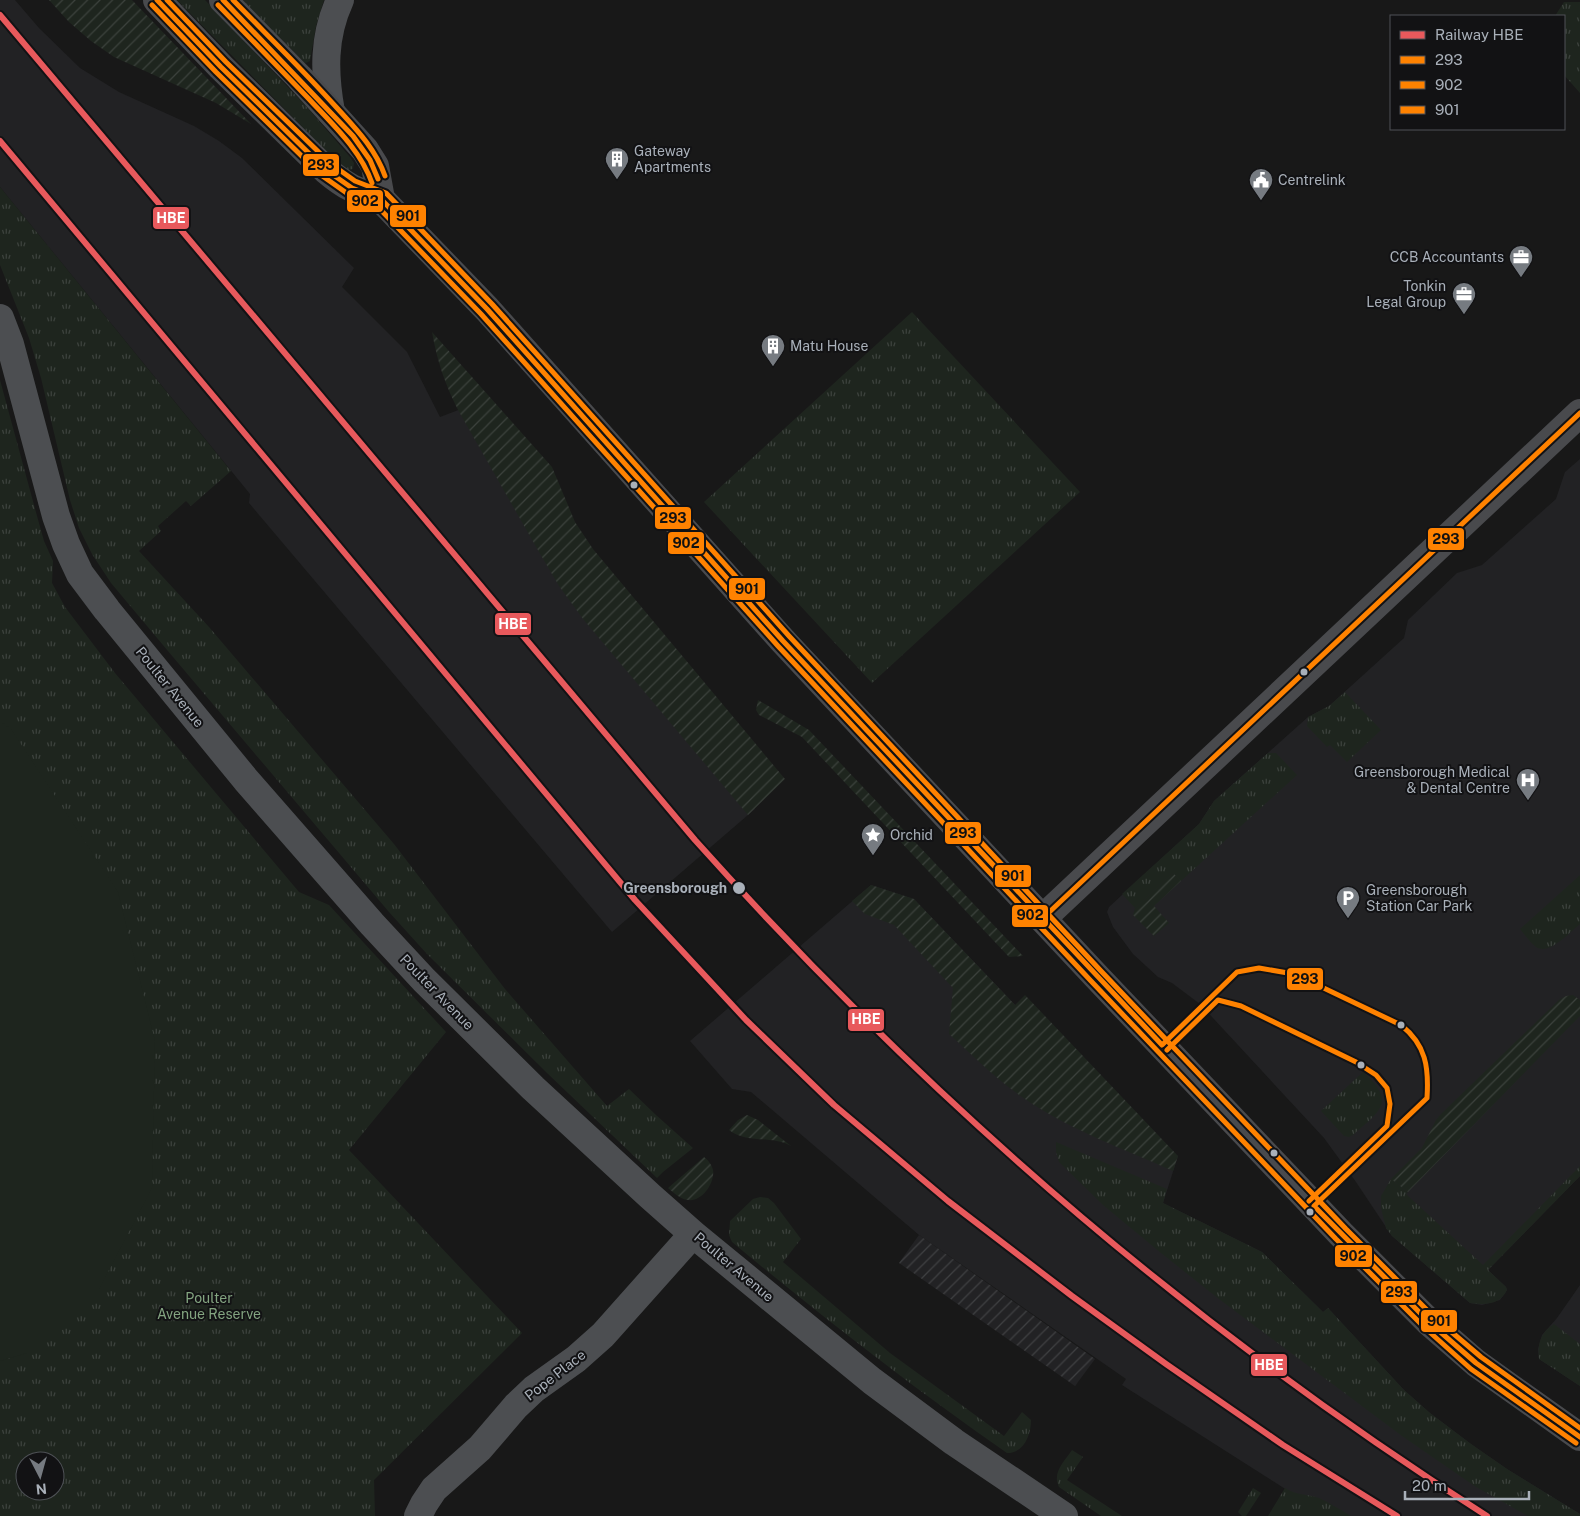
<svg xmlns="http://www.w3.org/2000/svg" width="1580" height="1516" font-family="'Public Sans',sans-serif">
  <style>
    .built { fill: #222224 }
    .industrial { fill: url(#industrial-furrows) }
    .grass { fill: url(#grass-tufts); fill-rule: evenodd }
    .garden { fill: url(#garden-furrows) }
    .pitch { fill: #1e251e }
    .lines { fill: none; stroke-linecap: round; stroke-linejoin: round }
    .minor { stroke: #4c4e51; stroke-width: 28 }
    .major { stroke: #494a4d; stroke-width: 28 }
    .bus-1-casing { stroke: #121214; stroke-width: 9 }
    .bus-2-casing { stroke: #121214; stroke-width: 9 }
    .bus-3-casing { stroke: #121214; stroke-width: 9 }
    .bus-1 { stroke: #ff8200; stroke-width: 5 }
    .bus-2 { stroke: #ff8200; stroke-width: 5 }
    .bus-3 { stroke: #ff8200; stroke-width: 5 }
    .rail-1-casing { stroke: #121214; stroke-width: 10 }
    .rail-1 { stroke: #e8595c; stroke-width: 6 }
    .bus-dot { fill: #a9b0b9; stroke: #121214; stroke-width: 2 }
    .labels { text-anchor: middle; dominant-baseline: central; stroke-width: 4; stroke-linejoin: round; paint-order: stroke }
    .poi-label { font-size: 14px; fill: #a9b0b9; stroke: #121214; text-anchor: start }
    .street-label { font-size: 14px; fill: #a9b0b9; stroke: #121214 }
    .stop-label { font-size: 14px; font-weight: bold; fill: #a9b0b9; stroke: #121214; text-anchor: end }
    .park-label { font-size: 14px; fill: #83a480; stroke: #121214 }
    .line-badge { stroke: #121214; stroke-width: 2 }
    .badge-label { font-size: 14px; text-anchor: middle; font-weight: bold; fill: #fff }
    .pale-badge-label { font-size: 14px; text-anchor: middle; font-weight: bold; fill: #111 }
  </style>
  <defs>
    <pattern id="industrial-furrows" width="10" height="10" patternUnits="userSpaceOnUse" patternTransform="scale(1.25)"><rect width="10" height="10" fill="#222224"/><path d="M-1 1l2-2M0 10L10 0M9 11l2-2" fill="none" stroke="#3f4042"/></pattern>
    <pattern id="grass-tufts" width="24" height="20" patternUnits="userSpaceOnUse" patternTransform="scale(1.25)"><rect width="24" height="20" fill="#1e251e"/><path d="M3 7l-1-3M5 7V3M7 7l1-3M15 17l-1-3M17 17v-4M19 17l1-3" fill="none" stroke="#3c423d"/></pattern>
    <pattern id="garden-furrows" width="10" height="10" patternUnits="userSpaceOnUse" patternTransform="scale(1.25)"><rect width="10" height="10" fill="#1e251e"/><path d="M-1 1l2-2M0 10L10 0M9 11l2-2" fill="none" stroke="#3c423d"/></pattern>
  </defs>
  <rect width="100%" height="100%" fill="#181818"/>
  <path class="built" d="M 0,0 L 15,0 L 39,28 L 80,68 L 119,92 L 194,126 L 219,141 L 242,158 L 354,268 L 342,287 L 407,352 L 440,417 L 482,401 L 755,809 L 612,932 L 249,503 L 250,494 L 0,187 Z
    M 1580,459 L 1580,1176 L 1488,1270 L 1506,1287 L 1507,1290 L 1500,1300 L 1482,1305 L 1470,1303 L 1392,1236 L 1356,1182 L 1324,1138 L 1200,1004 L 1172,983 L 1158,977 L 1133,954 L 1113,927 L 1107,912 L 1109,907 L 1199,824 L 1214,801 L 1308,717 L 1329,706 L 1404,638 L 1408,620 L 1457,573 L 1482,565 L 1556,499 L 1565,472 Z
    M 871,885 L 914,899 L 1136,1131 L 1178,1156 L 1163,1203 L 1262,1252 L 1323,1312 L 1328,1308 L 1404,1390 L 1430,1413 L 1471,1444 L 1507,1469 L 1580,1514 L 1580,1516 L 1304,1516 L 1290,1492 L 1122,1385 L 1126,1379 L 919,1235 L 751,1092 L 732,1089 L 690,1041 Z
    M 1580,1285 L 1580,1386 L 1539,1359 L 1538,1349 L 1542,1335 L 1557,1318 Z"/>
  <path class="industrial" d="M 919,1235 L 1095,1359 L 1075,1386 L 899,1263 Z"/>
  <path class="grass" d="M 177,0 L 205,0 L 305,105 L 350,157 L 354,163 L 353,169 L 347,170 L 342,167 Z
    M 242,0 L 324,0 L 316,26 L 310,61 L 306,63 L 304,62 Z
    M 1564,2 L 1580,2 L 1580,93 L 1564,75 L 1564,16 L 1555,16 Z
    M 0,187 L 231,471 L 191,506 L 186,501 L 158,526 L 161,531 L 139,551 L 209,627 L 394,844 L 505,989 L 607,1106 L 629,1089 L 656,1115 L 693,1148 L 663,1172 L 657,1178 L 547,1073 L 427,954 L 389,912 L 173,657 L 111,583 L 92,554 L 79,528 L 70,500 L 41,378 L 29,338 L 0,265 Z
    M 912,312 L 1080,492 L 872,683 L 704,502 Z
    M 0,380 L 37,516 L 44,541 L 53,561 L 52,583 L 65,607 L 115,673 L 299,892 L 329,905 L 446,1032 L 349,1150 L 522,1333 L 374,1480 L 375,1516 L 0,1516 ZM 25,1461 L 55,1461 L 55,1491 L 25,1491 Z
    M 1345,692 L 1381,730 L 1347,762 L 1330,745 L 1327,747 L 1307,726 L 1308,717 L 1329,706 Z
    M 1268,753 L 1276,753 L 1297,775 L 1181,881 L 1173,873 L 1135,908 L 1122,894 L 1199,824 L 1214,801 Z
    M 1580,875 L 1580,924 C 1570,932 1549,956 1536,947 C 1530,942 1525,935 1520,929 Z
    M 1363,1072 C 1397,1102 1380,1111 1353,1135 L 1349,1137 L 1344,1136 L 1321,1111 Z
    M 1056,1142 L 1167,1189 L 1163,1203 L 1262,1252 L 1323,1312 L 1328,1308 L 1404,1390 L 1430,1413 L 1471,1444 L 1507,1469 L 1580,1514 L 1580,1516 L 1528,1516 L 1476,1487 L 1402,1436 L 1219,1299 L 1161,1253 L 1103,1205 L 1059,1162 L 1056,1152 Z
    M 1580,1166 L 1580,1176 L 1488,1270 L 1506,1287 L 1507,1290 C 1500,1305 1485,1305 1470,1303 L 1392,1236 L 1386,1228 L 1381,1208 L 1381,1196 L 1391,1179 L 1408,1192 L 1406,1194 L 1483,1265 Z
    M 760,1197 L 768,1198 L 774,1203 L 801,1239 L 783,1262 L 890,1353 L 1004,1436 L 1022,1412 L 1031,1420 C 1031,1435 1024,1453 1007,1453 C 912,1387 821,1316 732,1242 L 729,1235 L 730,1221 L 753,1199 Z
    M 1554,1324 L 1580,1344 L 1580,1386 L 1539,1359 C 1537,1344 1541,1332 1554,1324 Z
    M 1072,1450 L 1083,1457 L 1067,1480 L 1122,1516 L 1101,1516 L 1059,1487 C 1052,1472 1064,1462 1072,1450 Z
    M 1253,1488 L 1261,1493 L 1246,1516 L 1242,1516 L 1238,1512 Z
    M 1285,1488 C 1295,1495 1308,1494 1319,1498 C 1330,1503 1341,1510 1351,1516 L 1268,1516 Z"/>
  <path class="garden" d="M 49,0 L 132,0 L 251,124 L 216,103 L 114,57 L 91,41 L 69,22 Z
    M 432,332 L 552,467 L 575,522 L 593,549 L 785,779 L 748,815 L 583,619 L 559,586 L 539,552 L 458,410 C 445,384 437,361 432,332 Z
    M 758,700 L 809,730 L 1023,956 L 1009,957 L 802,737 L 759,715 L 756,710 Z
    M 1173,873 L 1181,881 L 1154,906 L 1169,923 L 1154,936 L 1133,915 L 1135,908 Z
    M 871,885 L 914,899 L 1015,1005 L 1025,995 L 1178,1156 L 1173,1171 C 1124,1149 1070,1130 1025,1099 C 997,1080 973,1056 949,1034 L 953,988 L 894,925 L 865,914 L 852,901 Z
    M 1573,995 L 1580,1000 L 1580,1016 L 1408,1192 L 1391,1179 L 1422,1148 L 1436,1120 L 1441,1114 L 1560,999 L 1566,996 Z
    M 747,1115 L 758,1120 L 791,1146 C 771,1135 747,1144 729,1130 L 738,1120 Z
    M 704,1157 C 708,1160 712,1165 713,1170 C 715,1183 702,1202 688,1200 C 680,1199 674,1193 668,1188 Z"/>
  <path class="pitch" d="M 0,721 L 11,729 L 118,892 L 155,1041 L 152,1188 L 99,1289 L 27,1353 L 0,1361 Z"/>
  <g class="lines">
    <path class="minor" d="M 331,112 C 324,73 323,37 340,0
      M 0,318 L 10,344 L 56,516 L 66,544 L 80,574 L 107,610 L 246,780 L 372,924 L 424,980 L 533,1088 L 650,1196 L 693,1234 L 872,1381 L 954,1442 L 1064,1516
      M 418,1516 L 424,1504 L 434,1489 L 480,1448 L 516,1406 L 534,1389 L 576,1359 L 603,1335 L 693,1234"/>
    <path class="major" d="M 157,0 L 221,67 L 326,170 C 346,187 356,191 381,199 L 487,309 L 783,641 L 1096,976 L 1341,1234 L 1430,1323 L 1476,1363 L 1580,1437
      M 223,0 L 299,77 L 365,150 L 375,166 L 381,199
      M 1043,918 L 1580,413"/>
    <g class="bus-1-casing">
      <path id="bus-1" d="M 157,0 L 221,67 L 326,170 L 352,188 L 381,199 L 487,309 L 783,641 L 1162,1045 L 1237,972 L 1259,968 L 1288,973 L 1309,981 L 1401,1025 C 1426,1045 1429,1067 1427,1098 L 1314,1206 L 1430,1323 L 1476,1363 L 1580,1437
        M 223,0 L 353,136 L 370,160 L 378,179
        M 1043,918 L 1580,413"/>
    </g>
    <g class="bus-2-casing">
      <path id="bus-2" d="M 152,5 L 216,72 L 321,175 L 348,194 L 377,206 L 481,314 L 778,646 L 1091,981 L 1336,1239 L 1425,1328 L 1471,1369 L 1576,1443
        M 218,5 C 248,36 278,67 308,98 C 332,124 360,149 372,183
        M 1167,1050 L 1218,1000 L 1241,1006 L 1356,1062 L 1376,1075 L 1387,1088 L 1390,1104 L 1387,1126 L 1309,1201"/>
    </g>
    <g class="bus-3-casing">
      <path id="bus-3" d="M 167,0 L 226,62 L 331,164 L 355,181 L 386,193 L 492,304 L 789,636 L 1101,971 L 1346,1229 L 1435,1318 L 1481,1357 L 1580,1428
        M 233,0 C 268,36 304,71 337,108 C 356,129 375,148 385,176"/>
    </g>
    <use href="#bus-1" class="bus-1"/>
    <use href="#bus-2" class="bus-2"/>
    <use href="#bus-3" class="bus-3"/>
    <g class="rail-1-casing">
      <path id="rail-1" d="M 0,15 L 695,840 C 927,1099 1193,1329 1487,1516
        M 0,141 L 635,900 L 746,1020 L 834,1105 L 948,1201 L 1072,1296 L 1166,1364 L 1283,1445 L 1397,1516"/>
    </g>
    <use href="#rail-1" class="rail-1"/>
  </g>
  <defs>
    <g id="building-pin" transform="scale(1.25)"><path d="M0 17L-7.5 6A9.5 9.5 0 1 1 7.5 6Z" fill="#767b81" stroke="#121214"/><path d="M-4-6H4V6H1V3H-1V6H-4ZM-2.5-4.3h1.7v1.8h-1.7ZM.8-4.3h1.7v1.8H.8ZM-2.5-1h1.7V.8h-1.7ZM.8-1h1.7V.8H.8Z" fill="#fff"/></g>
    <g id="civic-pin" transform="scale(1.25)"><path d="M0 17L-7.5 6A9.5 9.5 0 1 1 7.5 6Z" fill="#767b81" stroke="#121214"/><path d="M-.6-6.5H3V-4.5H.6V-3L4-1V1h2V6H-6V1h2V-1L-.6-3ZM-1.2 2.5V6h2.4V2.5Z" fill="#fff"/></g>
    <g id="office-pin" transform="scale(1.25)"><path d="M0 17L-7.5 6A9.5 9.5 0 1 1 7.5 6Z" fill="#767b81" stroke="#121214"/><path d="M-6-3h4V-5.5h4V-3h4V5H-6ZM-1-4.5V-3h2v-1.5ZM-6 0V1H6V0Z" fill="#fff"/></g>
    <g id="hospital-pin" transform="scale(1.25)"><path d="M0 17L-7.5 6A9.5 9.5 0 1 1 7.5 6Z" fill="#767b81" stroke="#121214"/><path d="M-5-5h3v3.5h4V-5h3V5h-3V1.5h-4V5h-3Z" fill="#fff"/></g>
    <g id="sight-pin" transform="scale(1.25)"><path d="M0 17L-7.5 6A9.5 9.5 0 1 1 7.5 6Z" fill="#767b81" stroke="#121214"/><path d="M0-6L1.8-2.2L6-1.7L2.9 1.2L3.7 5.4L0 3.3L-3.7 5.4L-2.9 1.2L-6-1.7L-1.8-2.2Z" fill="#fff"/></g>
    <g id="parking-pin" transform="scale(1.25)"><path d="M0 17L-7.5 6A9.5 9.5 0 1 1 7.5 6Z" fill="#767b81" stroke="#121214"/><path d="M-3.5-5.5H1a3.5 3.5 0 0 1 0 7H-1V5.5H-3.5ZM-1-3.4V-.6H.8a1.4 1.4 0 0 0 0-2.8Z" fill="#fff"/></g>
  </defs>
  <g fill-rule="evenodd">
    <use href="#building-pin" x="617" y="159"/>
    <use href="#civic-pin" x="1261" y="180"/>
    <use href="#office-pin" x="1521" y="257"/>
    <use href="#office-pin" x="1464" y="294"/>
    <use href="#building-pin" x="773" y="346"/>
    <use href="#hospital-pin" x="1528" y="780"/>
    <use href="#sight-pin" x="873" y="835"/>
    <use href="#parking-pin" x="1348" y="898"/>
  </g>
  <g class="bus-dot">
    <circle cx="634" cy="485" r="4.5"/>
    <circle cx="1304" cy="672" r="4.5"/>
    <circle cx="739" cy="888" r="7"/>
    <circle cx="1401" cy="1025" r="4.5"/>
    <circle cx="1361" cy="1065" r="4.5"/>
    <circle cx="1274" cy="1153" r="4.5"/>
    <circle cx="1310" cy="1212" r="4.5"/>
  </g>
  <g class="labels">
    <g class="poi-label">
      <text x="634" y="151">Gateway<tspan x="634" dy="16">Apartments</tspan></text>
      <text x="1278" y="180">Centrelink</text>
      <text x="1504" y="257" text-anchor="end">CCB Accountants</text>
      <text x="1446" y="286" text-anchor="end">Tonkin<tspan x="1446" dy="16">Legal Group</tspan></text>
      <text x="790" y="346">Matu House</text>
      <text x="1510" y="772" text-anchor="end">Greensborough Medical<tspan x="1510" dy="16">&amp; Dental Centre</tspan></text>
      <text x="890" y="835">Orchid</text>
      <text x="1366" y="890">Greensborough<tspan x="1366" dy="16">Station Car Park</tspan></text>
    </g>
    <g class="street-label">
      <text transform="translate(170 687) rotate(51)">Poulter Avenue</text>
      <text transform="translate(437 992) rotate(46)">Poulter Avenue</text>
      <text transform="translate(734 1267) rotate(40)">Poulter Avenue</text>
      <text transform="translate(555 1375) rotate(-38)">Pope Place</text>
    </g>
    <g class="stop-label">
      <text x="727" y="888">Greensborough</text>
    </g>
    <g class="park-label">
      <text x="209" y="1298">Poulter<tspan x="209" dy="16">Avenue Reserve</tspan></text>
    </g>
  </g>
  <g class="line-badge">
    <rect x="302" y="153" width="38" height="24" rx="5" fill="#ff8200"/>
    <rect x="346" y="189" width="38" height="24" rx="5" fill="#ff8200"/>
    <rect x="389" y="204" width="38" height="24" rx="5" fill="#ff8200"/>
    <rect x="152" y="206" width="38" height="24" rx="5" fill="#e8595c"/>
    <rect x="654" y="506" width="38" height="24" rx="5" fill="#ff8200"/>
    <rect x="1427" y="527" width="38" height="24" rx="5" fill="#ff8200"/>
    <rect x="667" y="531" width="38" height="24" rx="5" fill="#ff8200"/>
    <rect x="728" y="577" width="38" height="24" rx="5" fill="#ff8200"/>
    <rect x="494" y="612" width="38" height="24" rx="5" fill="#e8595c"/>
    <rect x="944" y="821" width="38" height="24" rx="5" fill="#ff8200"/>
    <rect x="994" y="864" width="38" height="24" rx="5" fill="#ff8200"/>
    <rect x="1011" y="904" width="38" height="24" rx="5" fill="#ff8200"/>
    <rect x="1286" y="967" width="38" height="24" rx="5" fill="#ff8200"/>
    <rect x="847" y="1008" width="38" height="24" rx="5" fill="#e8595c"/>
    <rect x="1334" y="1244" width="39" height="24" rx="5" fill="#ff8200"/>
    <rect x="1380" y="1280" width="38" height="24" rx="5" fill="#ff8200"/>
    <rect x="1420" y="1309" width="38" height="24" rx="5" fill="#ff8200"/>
    <rect x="1250" y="1353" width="38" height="24" rx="5" fill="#e8595c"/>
  </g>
  <g class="badge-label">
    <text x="171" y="223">HBE</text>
    <text x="513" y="629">HBE</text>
    <text x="866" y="1024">HBE</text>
    <text x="1269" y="1370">HBE</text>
  </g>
  <g class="pale-badge-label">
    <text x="321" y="170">293</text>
    <text x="365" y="206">902</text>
    <text x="408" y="221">901</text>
    <text x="673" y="523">293</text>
    <text x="1446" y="544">293</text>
    <text x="686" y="548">902</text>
    <text x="747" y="594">901</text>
    <text x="963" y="838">293</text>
    <text x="1013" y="881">901</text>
    <text x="1030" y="920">902</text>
    <text x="1305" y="984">293</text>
    <text x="1353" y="1261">902</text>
    <text x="1399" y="1297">293</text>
    <text x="1439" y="1326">901</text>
  </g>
  <rect x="1390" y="15" width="175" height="115" fill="#121214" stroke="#4e5156"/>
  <rect x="1400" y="31" width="25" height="8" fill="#e8595c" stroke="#4e5156"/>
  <text x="1435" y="40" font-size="15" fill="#a9b0b9">Railway HBE</text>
  <rect x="1400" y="56" width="25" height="8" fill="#ff8200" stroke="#4e5156"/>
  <text x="1435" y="65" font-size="15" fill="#a9b0b9">293</text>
  <rect x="1400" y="81" width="25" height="8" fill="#ff8200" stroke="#4e5156"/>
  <text x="1435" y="90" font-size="15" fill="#a9b0b9">902</text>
  <rect x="1400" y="106" width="25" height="8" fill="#ff8200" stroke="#4e5156"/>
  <text x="1435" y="115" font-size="15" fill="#a9b0b9">901</text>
  <g transform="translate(40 1476) rotate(174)"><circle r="24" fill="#121214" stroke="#4e5156"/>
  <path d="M0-4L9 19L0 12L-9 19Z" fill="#767b81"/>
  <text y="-8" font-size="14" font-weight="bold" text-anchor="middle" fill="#a9b0b9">N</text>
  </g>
  <path d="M1405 1491v8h124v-8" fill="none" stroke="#a9b0b9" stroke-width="2.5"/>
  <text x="1412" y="1491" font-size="15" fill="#a9b0b9" stroke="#121214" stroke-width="4" paint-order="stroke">20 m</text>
</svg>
